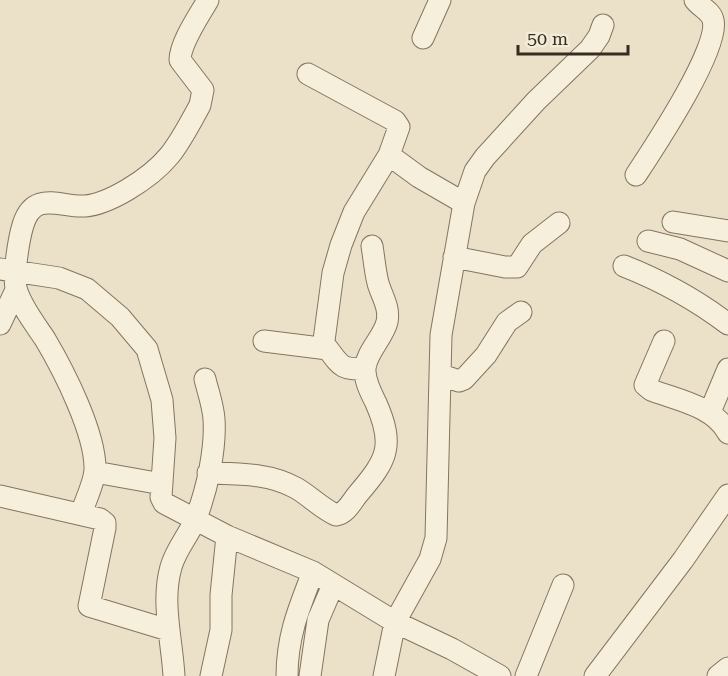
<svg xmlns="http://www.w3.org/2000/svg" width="728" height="676" font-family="'Roboto Serif',serif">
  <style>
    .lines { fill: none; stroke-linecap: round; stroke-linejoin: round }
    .minor-casing { stroke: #86745f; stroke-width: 23 }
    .minor { stroke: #f6efdb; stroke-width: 21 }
  </style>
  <rect width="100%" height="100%" fill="#ebe1c9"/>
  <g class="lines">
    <g class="minor-casing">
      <path id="minor" d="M 423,38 L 440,0
        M 308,74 L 395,121 L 399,127 L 389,155 L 354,212 L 341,245 L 333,273 L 323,348
        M 389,155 L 419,177 L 464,203
        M 636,175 C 653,149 721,47 713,20 C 711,11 700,7 695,0
        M 673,222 L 728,231
        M 648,241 L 680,249 L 728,271
        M 454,257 L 505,267 L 517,267 L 532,244 L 559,223
        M 624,266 C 662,281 695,299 728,324
        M 0,269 L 59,278 L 87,289 L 120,317 L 147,349 L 162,400 L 165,438 L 161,497 L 164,503 L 227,536 L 313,572 L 395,622 L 452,649 L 500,676
        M 0,324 L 16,290
        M 264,341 L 328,349 C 342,368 342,369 365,369
        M 664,341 L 645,385 L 651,390 C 677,400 714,406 728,433
        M 441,375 L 459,381 L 464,379 L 486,355 L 507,322 L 521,312
        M 710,412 L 728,369
        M 95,472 L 162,484
        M 208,473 C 239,474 269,473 296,488 C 310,496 321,508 336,515 C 346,514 352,501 358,494 C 387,460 395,446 376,403 C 371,393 364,380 365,368 C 367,351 383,338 387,322 C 390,307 382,297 378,283 C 375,271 374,258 372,246
        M 0,496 L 100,519 L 105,523 L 105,528 L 89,606 L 168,630
        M 81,514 C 85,501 94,484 95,470 C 96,434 64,371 45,339 C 35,324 20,305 16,288 C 13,274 19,238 23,225 C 34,189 61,208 85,206 C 99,205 115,197 127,190 C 169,165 178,146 200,105 L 203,90 L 180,60 C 180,43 199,16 208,0
        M 174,676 C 172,640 161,602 171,567 C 176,549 189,535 196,518 C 207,490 216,449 214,419 C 213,405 208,392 205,379
        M 211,676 L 221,630 L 221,595 L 227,536
        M 287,676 C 287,636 299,608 313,572
        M 310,676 L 318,620 L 333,585
        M 384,676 L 395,622 L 430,559 L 436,538 L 441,335 L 464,203 L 475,171 L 485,157 L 536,101 L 590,49 L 599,36 L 603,25
        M 526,676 L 563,585
        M 595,676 L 683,560 L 728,495
        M 718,676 L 728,668"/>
    </g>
    <use href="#minor" class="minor"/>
  </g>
  <path d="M518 45v9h110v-9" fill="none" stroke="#372c21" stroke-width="3"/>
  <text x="527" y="45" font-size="18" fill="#372c21" stroke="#f3ecd8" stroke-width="4.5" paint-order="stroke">50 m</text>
</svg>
